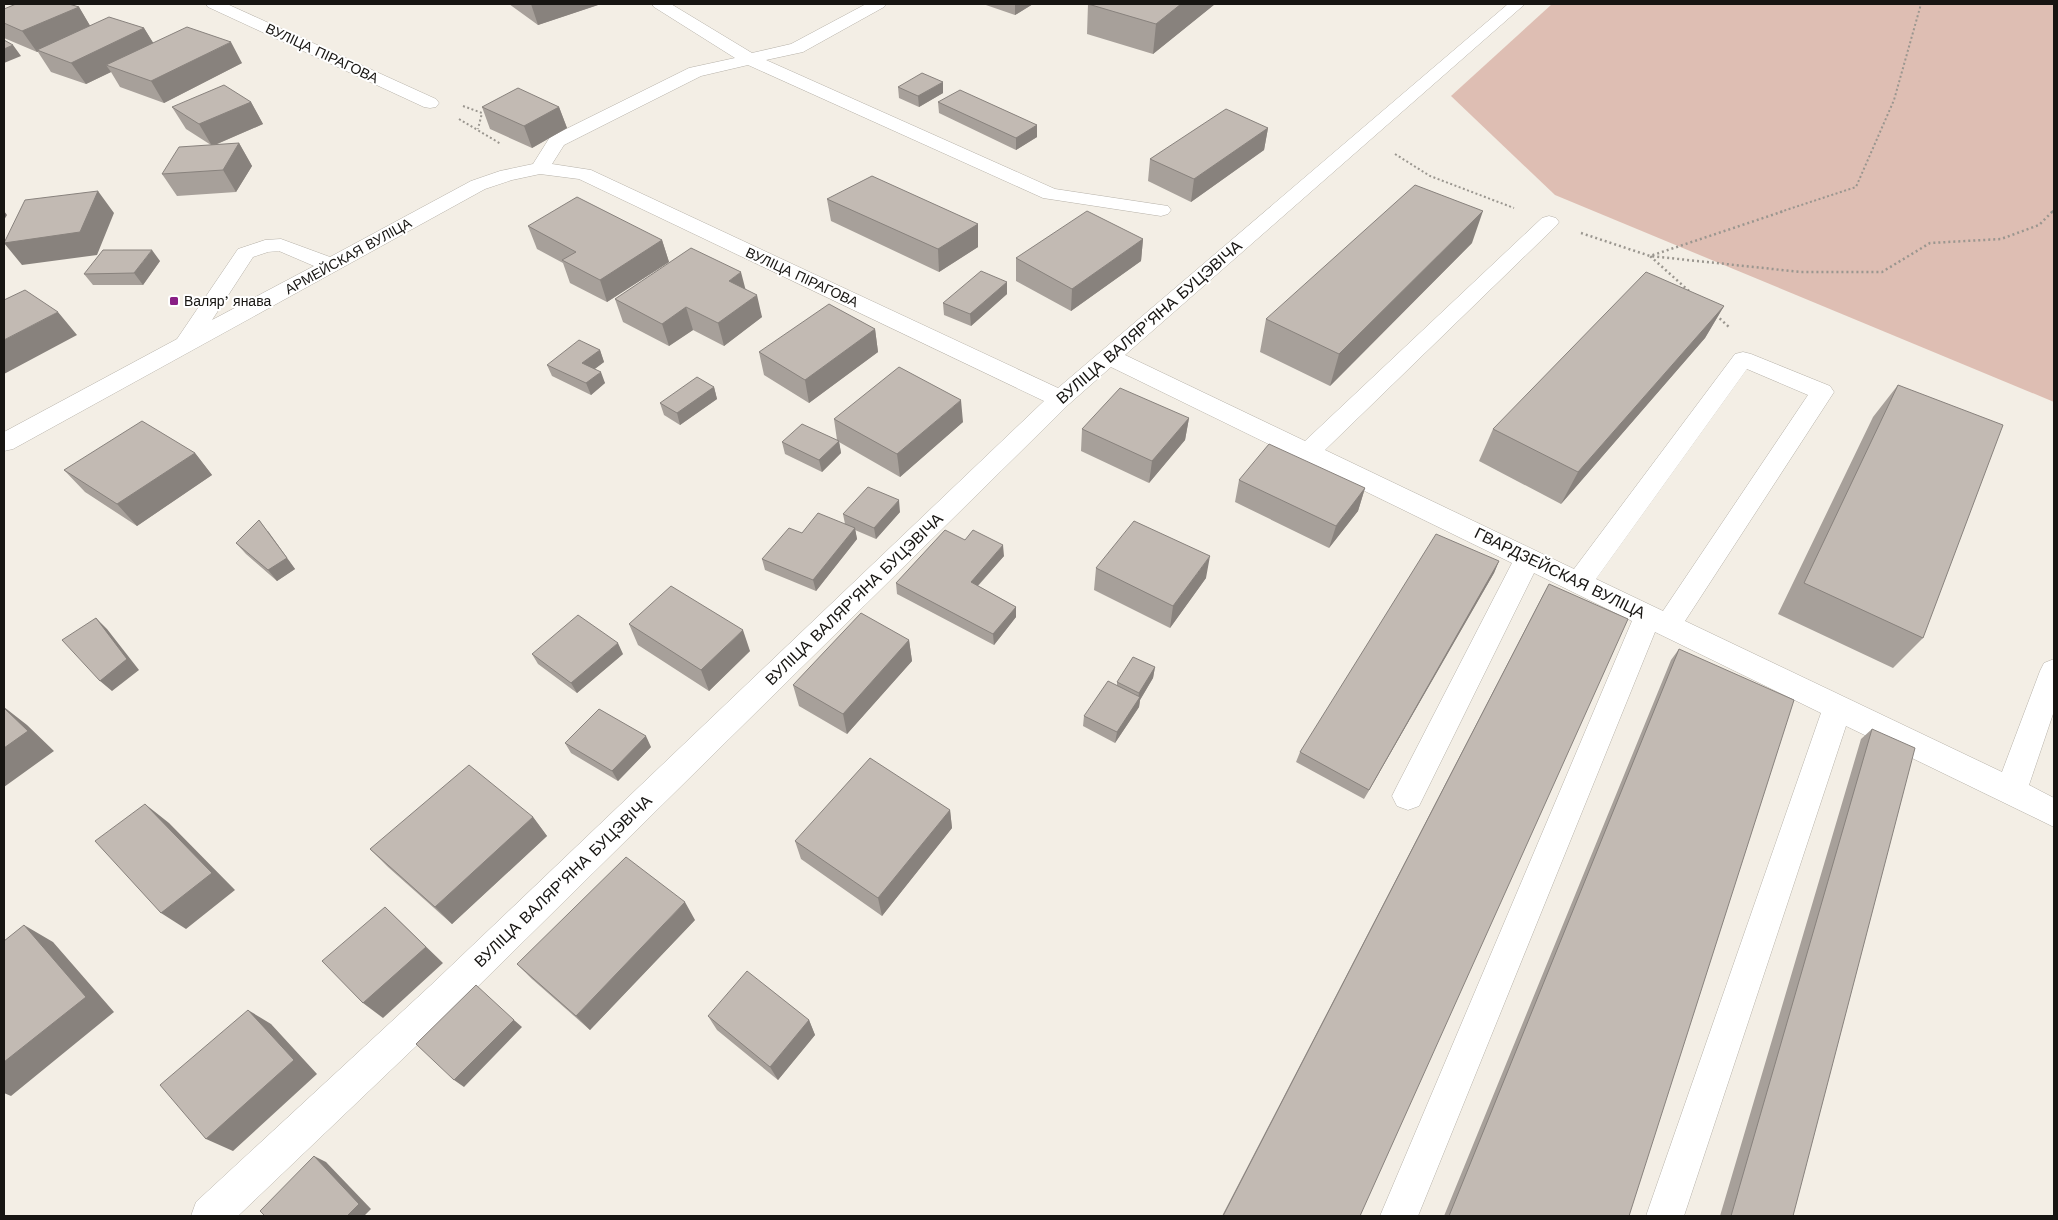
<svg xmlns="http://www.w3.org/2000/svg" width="2058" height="1220" font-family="'Work Sans',sans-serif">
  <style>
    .green { fill: #debeb3 }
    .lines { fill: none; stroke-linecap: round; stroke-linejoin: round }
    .minor-casing { stroke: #b7b2a9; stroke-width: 1 }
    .path-far1 { stroke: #9a968f; stroke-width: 2; stroke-dasharray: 2 2.5; stroke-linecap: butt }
    .path { stroke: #9a968f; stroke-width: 2.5; stroke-dasharray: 2 3; stroke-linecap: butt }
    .minor { fill: #fff; fill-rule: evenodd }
    .wall { fill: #a7a09a }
    .shaded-wall { fill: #88827d }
    .building { fill: #c2bab3; stroke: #88827d }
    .poi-dot { fill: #891f85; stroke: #fff; stroke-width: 2 }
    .labels { text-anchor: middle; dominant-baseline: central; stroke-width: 4; stroke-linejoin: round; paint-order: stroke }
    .far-street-label { font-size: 14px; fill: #171512; stroke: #fff }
    .far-poi-label { font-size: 14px; fill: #171512; stroke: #fff; text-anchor: start }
    .street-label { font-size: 16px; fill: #171512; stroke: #fff }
  </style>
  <rect width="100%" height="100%" fill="#f3eee5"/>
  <path class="green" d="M 1552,4 L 2054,4 L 2054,402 L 1555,195 L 1451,96 Z"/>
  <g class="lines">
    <g class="minor-casing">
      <path id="minor" d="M 206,4 L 227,4 L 436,99 L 439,103 L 436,107 L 430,108 L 424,107 L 208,7 Z
        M 652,4 L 671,4 L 752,53 L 791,44 L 866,4 L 886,4 L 884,7 L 803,52 L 766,60 L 1055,189 L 1168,206 L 1171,210 L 1168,214 L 1161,216 L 1043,198 L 748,65 L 701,76 L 564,145 L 552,164 L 591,170 L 1058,388 L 1508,4 L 1525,4 L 1125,355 L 1305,441 L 1542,218 L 1549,216 L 1556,218 L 1559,222 L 1556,226 L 1325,450 L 1574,569 L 1735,354 L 1743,352 L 1751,354 L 1830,386 L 1834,392 L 1685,621 L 2002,772 L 2040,671 L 2044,663 L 2054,659 L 2054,711 L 2029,785 L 2054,798 L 2054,827 L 1846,726 L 1684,1216 L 1646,1216 L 1821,713 L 1655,632 L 1418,1216 L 1380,1216 L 1632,621 L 1534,573 L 1419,806 L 1408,810 L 1397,806 L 1392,796 L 1397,786 L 1512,563 L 1111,367 L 1068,405 L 455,1009 L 238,1216 L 191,1216 L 196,1202 L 431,985 L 1044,401 L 579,179 L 540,174 L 512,180 L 485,189 L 13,449 L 4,451 L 4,432 L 177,339 L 238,249 L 265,240 L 281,239 L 330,257 L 471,181 L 500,171 L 533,164 L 550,137 L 689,68 L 735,58 L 654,7 ZM 279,251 L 314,266 L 212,320 L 253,257 L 268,252 ZM 1747,369 L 1808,395 L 1663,611 L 1596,579 Z"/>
    </g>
    <path class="path-far1" d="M 463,106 L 482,113 L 478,129
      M 459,119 L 501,144
      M 1395,154 L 1430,176 L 1514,208
      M 1780,212 L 1856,187 L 1894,100 L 1921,4
      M 2052,212 L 2054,210"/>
    <path class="path" d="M 1581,233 L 1650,256 L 1801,272 L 1882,272 L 1930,243 L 2001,239 L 2039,225 L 2053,211
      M 1689,291 L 1650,256 L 1784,211
      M 1716,315 L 1730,328"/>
    <use href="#minor" class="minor"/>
  </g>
  <path class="wall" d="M 509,4 L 601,4 L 538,25 Z
    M 983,4 L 1033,4 L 1015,15 Z
    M 1088,4 L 1215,4 L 1153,54 L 1087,34 Z
    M 79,7 L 90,26 L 144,28 L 153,43 L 242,63 L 164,103 L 120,87 L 111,72 L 86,84 L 51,72 L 38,52 L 37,52 L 4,38 L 4,9 Z
    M 898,87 L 943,93 L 919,107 L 899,98 Z
    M 251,102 L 263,124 L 215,145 L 239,143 L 252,166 L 236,192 L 177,196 L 162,174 L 211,145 L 186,129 L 172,107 Z
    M 938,102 L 1037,125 L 1037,137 L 1016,150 L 939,113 Z
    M 482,107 L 559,107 L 567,128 L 532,148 L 490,129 Z
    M 1268,128 L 1264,150 L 1191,202 L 1148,181 L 1150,159 Z
    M 827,199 L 978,224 L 978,247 L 939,272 L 831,221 Z
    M 528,226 L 662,240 L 669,262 L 607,302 L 570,283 L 563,263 L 537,249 Z
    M 1143,239 L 1141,261 L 1071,311 L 1016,281 L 1016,258 Z
    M 1472,243 L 1330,386 L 1260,352 L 1266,319 Z
    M 160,261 L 143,285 L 93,285 L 84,274 Z
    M 1007,282 L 1007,294 L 971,326 L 944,315 L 943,303 Z
    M 745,289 L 762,317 L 724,346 L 693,330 L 669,346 L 623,322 L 615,299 Z
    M 1724,306 L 1705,338 L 1561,504 L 1479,461 L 1493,429 Z
    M 875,329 L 878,352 L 809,403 L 764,375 L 759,352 Z
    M 600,350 L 604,362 L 594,369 L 605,383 L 591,395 L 552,376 L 547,365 Z
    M 1898,385 L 1923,638 L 1893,668 L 1778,614 L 1873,417 Z
    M 714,387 L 717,399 L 680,425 L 664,415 L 660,403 Z
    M 1189,418 L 1185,440 L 1149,483 L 1081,451 L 1082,429 Z
    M 834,419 L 963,422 L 900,477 L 839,442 L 841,453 L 822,472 L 785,454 L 782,442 L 837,440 Z
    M 195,453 L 212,475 L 137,526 L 85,492 L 64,470 Z
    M 1239,480 L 1365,488 L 1358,511 L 1329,548 L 1235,502 Z
    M 900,512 L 876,539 L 855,530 L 857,539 L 816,591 L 765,570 L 762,559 L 802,533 L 845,524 L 843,514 Z
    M 268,531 L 295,569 L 277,581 L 246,554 L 236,543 Z
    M 965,540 L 1004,556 L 978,586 L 1016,607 L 1016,617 L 994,645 L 897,594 L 896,583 Z
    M 1499,561 L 1494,573 L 1364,799 L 1296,762 L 1300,752 Z
    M 1096,568 L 1206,578 L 1170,628 L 1094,590 Z
    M 1549,584 L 1360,1216 L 1222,1216 L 1543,595 Z
    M 629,624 L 750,651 L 709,691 L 638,645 Z
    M 909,640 L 912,661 L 847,734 L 799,706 L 793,685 Z
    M 1679,649 L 1629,1216 L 1444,1216 L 1671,660 Z
    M 532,654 L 623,654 L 577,693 L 538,664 Z
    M 1155,667 L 1153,678 L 1140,700 L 1139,707 L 1115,743 L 1083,726 L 1084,716 L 1117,685 L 1117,682 Z
    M 1872,729 L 1793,1216 L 1720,1216 L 1861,739 Z
    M 565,743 L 651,747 L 618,781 L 571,753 Z
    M 950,810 L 952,828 L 882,916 L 801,859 L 795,841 Z
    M 533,817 L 547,836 L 452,924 L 388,867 L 370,849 Z
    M 695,920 L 590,1030 L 532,979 L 517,964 Z
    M 708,1016 L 809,1020 L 815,1035 L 778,1080 L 717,1030 Z"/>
  <path class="shaded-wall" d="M 531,4 L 601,4 L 538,25 Z
    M 1015,4 L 1033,4 L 1015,15 Z
    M 1181,4 L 1215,4 L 1153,54 L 1156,24 Z
    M 79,7 L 92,29 L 37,50 L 38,52 L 37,52 L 22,31 Z
    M 144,28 L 157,49 L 106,65 L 111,72 L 86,84 L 71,63 Z
    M 231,42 L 242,63 L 164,103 L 151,81 Z
    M 13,45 L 21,56 L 4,63 L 4,49 Z
    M 943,82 L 943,93 L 919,107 L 918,96 Z
    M 251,102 L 263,124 L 212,146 L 199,124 Z
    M 559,107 L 567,128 L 532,148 L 524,126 Z
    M 1037,125 L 1037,137 L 1016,150 L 1016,138 Z
    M 1268,128 L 1264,150 L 1191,202 L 1194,179 Z
    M 239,143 L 252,166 L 236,192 L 223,170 Z
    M 98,191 L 114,213 L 97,255 L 22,265 L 4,243 Z
    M 4,211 L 7,215 L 4,220 Z
    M 1483,211 L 1472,243 L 1330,386 L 1339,354 Z
    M 978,224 L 978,247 L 939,272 L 938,249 Z
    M 1143,239 L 1141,261 L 1071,311 L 1072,289 Z
    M 662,240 L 669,262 L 607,302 L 600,280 Z
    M 152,250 L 160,261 L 143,285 L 134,273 Z
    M 741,272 L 747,295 L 729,281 Z
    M 1007,282 L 1007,294 L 971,326 L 970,314 Z
    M 757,295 L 762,317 L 724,346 L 718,323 Z
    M 1724,306 L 1705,338 L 1561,504 L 1578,472 Z
    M 686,307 L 693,330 L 669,346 L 662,324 Z
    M 58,312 L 77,335 L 4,374 L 4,340 Z
    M 875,329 L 878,352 L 809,403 L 805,380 Z
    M 600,350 L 604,362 L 587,375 L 582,363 Z
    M 601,372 L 605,383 L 591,395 L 586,383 Z
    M 714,387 L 717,399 L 680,425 L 677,413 Z
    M 961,400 L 963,422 L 900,477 L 897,454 Z
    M 1189,418 L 1185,440 L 1149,483 L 1152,461 Z
    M 839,441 L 841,453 L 822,472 L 819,460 Z
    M 195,453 L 212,475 L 137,526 L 117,504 Z
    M 1365,488 L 1358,511 L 1329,548 L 1336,526 Z
    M 899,500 L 900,512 L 876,539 L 874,528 Z
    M 259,520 L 295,569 L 277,581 L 268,570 Z
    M 855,528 L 857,539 L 816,591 L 813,580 Z
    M 1003,545 L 1004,556 L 971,593 L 971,582 Z
    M 1210,556 L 1206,578 L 1170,628 L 1173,606 Z
    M 1499,561 L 1494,573 L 1364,799 L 1369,790 Z
    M 1016,607 L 1016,617 L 994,645 L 993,634 Z
    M 96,618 L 107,629 L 139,670 L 112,691 L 100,681 Z
    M 743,630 L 750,651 L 709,691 L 701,670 Z
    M 909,640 L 912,661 L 847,734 L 843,714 Z
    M 618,643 L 623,654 L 577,693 L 571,683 Z
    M 1155,667 L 1153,678 L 1140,700 L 1139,707 L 1115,743 L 1117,732 L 1138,699 L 1139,693 Z
    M 4,707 L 27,725 L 54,751 L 4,787 Z
    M 646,736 L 651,747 L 618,781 L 612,771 Z
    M 145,804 L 169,823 L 235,890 L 186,929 L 161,913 Z
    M 950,810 L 952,828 L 882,916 L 878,898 Z
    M 533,817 L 547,836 L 452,924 L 435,907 Z
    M 685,902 L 695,920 L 590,1030 L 576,1016 Z
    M 385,907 L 443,963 L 383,1018 L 363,1003 Z
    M 24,925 L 53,942 L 114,1012 L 11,1096 L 4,1093 L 4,1062 Z
    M 248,1010 L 271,1024 L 317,1074 L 233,1151 L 206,1139 Z
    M 514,1020 L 522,1027 L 464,1087 L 454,1080 Z
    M 809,1020 L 815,1035 L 778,1080 L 770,1067 Z
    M 314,1156 L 326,1162 L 371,1209 L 364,1216 L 347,1216 Z"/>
  <path class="building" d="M 16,4 L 69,4 L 79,7 L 22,31 L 4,23 L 4,9 Z
    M 1088,4 L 1181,4 L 1156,24 Z
    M 109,17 L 144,28 L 71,63 L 37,50 Z
    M 187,27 L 231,42 L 151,81 L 106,65 Z
    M 4,40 L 13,45 L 4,49 Z
    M 922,73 L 943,82 L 918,96 L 898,87 Z
    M 224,85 L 251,102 L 199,124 L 172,107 Z
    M 518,88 L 559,107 L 524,126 L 482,107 Z
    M 960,90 L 1037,125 L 1016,138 L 938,102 Z
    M 1226,109 L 1268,128 L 1194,179 L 1150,159 Z
    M 239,143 L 223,170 L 162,174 L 179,147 Z
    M 872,176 L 978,224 L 938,249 L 827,199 Z
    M 1415,185 L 1483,211 L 1339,354 L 1266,319 Z
    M 98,191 L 80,232 L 4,243 L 25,200 Z
    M 577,197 L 662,240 L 600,280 L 562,260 L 576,252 L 528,226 Z
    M 1087,211 L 1143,239 L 1072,289 L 1016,258 Z
    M 691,248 L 741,272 L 729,281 L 757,295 L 718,323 L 686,307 L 662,324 L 615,299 Z
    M 103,250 L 152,250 L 134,273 L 84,274 Z
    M 981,271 L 1007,282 L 970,314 L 943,303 Z
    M 1646,272 L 1724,306 L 1578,472 L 1493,429 Z
    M 25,290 L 58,312 L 4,340 L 4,300 Z
    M 829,304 L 875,329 L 805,380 L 759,352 Z
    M 579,340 L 600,350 L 582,363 L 601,372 L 586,383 L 547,365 Z
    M 899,367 L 961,400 L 897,454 L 834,419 Z
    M 697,377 L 714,387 L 677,413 L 660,403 Z
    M 1898,385 L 2003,425 L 1923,638 L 1804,583 Z
    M 1120,388 L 1189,418 L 1152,461 L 1082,429 Z
    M 142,421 L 195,453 L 117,504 L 64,470 Z
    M 802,424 L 839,441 L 819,460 L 782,442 Z
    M 1269,444 L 1365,488 L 1336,526 L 1239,480 Z
    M 868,487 L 899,500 L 874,528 L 843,514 Z
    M 818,513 L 855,528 L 813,580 L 762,559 L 789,528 L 802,533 Z
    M 259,520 L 287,558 L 268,570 L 236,543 Z
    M 1134,521 L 1210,556 L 1173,606 L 1096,568 Z
    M 945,530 L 965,540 L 973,530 L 1003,545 L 971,582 L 1016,607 L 993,634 L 896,583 Z
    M 1436,534 L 1499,561 L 1369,790 L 1300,752 Z
    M 1549,584 L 1628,619 L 1360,1216 L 1223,1216 Z
    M 671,586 L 743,630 L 701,670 L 629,624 Z
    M 861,613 L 909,640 L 843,714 L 793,685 Z
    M 578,615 L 618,643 L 571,683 L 532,654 Z
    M 96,618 L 127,659 L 100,681 L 62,640 Z
    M 1679,649 L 1794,700 L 1629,1216 L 1449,1216 Z
    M 1133,657 L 1155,667 L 1139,693 L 1117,682 Z
    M 1108,681 L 1140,697 L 1117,732 L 1084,716 Z
    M 4,708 L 28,731 L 4,748 Z
    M 599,709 L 646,736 L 612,771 L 565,743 Z
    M 1872,729 L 1915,748 L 1793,1216 L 1731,1216 Z
    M 870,758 L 950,810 L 878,898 L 795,841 Z
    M 469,765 L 533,817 L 435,907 L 370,849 Z
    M 145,804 L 212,873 L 161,913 L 95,841 Z
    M 626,857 L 685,902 L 576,1016 L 517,964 Z
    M 385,907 L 426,947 L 363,1003 L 322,961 Z
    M 24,925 L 86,997 L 4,1062 L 4,941 Z
    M 747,971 L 809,1020 L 770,1067 L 708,1016 Z
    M 476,985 L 514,1020 L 454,1080 L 416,1044 Z
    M 248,1010 L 294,1060 L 206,1139 L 160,1085 Z
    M 314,1156 L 359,1204 L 347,1216 L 265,1216 L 260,1211 Z"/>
  <rect class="poi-dot" x="169" y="296" width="10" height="10" rx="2.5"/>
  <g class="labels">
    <g class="far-street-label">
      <text transform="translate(322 53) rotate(25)">ВУЛІЦА ПІРАГОВА</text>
      <text transform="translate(348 256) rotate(-29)">АРМЕЙСКАЯ ВУЛІЦА</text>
      <text transform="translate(802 277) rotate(25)">ВУЛІЦА ПІРАГОВА</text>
    </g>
    <g class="far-poi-label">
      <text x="184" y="301">Валярʼянава</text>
    </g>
    <g class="street-label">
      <text transform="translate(1149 322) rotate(-41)">ВУЛІЦА ВАЛЯР'ЯНА БУЦЭВІЧА</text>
      <text transform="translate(1560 573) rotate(26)">ГВАРДЗЕЙСКАЯ ВУЛІЦА</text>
      <text transform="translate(854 599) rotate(-44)">ВУЛІЦА ВАЛЯР'ЯНА БУЦЭВІЧА</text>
      <text transform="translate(563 881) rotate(-44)">ВУЛІЦА ВАЛЯР'ЯНА БУЦЭВІЧА</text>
    </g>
  </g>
  <rect width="2058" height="1220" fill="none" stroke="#171512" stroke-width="10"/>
</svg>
